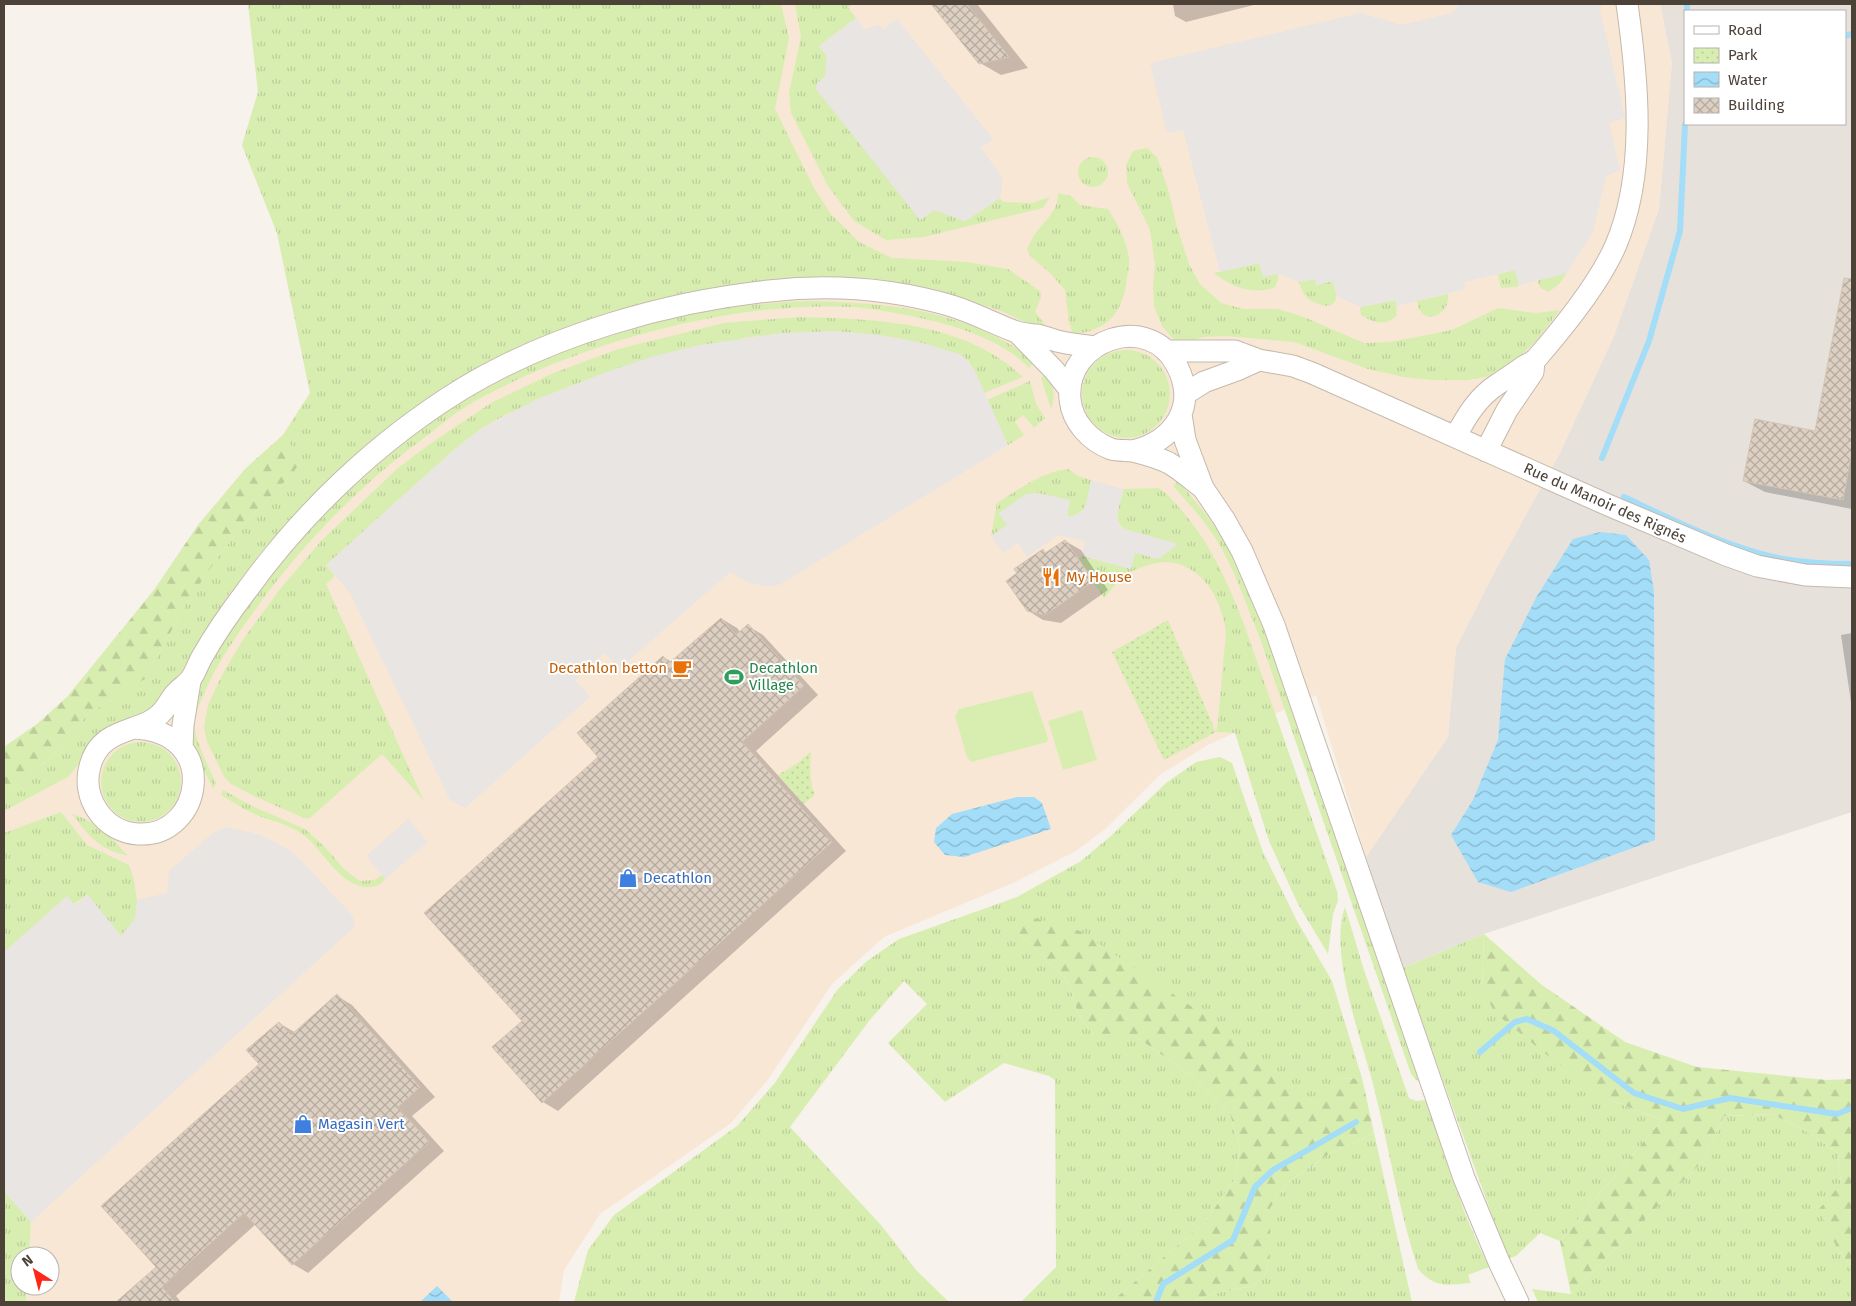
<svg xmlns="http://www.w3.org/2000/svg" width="1856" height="1306" font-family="'Fira Sans',sans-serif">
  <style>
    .commercial { fill: #f9e7d6 }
    .industrial { fill: #e7e1dc; fill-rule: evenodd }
    .grass { fill: url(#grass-tufts) }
    .forest { fill: url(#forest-firs) }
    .park { fill: url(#park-dots) }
    .pitch { fill: #d8eeb1 }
    .parking { fill: #e8e5e3 }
    .water { fill: url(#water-waves) }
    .shadow { fill: #0003 }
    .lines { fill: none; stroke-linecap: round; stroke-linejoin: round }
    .stream { stroke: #a3ddf8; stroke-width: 6 }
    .building { fill: url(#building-cross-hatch); stroke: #d5c4b2 }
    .minor-casing { stroke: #c4b9ac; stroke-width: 23 }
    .minor { stroke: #fff; stroke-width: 21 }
    .labels { text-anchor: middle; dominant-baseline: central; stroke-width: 4; stroke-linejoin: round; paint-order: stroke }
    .street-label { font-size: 15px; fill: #4c4238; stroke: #fff }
    .food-label { font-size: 15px; fill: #c56008; stroke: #fff; text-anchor: start }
    .leisure-label { font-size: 15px; fill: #27864d; stroke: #fff; text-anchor: start }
    .shop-label { font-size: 15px; fill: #366cbe; stroke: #fff; text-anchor: start }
  </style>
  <defs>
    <pattern id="grass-tufts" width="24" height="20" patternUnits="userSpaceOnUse" patternTransform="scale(1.25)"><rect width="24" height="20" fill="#d8eeb1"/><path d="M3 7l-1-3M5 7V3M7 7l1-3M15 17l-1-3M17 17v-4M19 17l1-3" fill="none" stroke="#bbcd99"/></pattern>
    <pattern id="forest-firs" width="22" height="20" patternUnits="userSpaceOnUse" patternTransform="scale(1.25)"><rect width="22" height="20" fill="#d8eeb1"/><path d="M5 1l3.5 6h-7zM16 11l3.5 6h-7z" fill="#bbcd99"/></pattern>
    <pattern id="park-dots" width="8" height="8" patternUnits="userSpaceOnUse" patternTransform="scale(1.25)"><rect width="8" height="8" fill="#d8eeb1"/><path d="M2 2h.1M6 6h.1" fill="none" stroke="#bbcd99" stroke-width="1.8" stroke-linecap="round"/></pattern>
    <pattern id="water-waves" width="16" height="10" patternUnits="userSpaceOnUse" patternTransform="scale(1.25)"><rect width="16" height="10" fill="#a3ddf8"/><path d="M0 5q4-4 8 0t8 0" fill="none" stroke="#87b5ca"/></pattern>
    <pattern id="building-cross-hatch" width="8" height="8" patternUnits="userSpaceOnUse" patternTransform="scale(1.25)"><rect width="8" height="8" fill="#ddd0c2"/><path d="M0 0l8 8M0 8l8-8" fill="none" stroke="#b5aa9f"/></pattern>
  </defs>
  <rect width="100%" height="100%" fill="#f7f2eb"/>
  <path class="commercial" d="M 248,4 L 1660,4 L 1672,62 L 1659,209 L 1614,336 L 1560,453 L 1494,573 L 1456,648 L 1448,737 L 1366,857 L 1316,695 L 1208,745 L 1161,774 L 1105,829 L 1076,851 L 1013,883 L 884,937 L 832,984 L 767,1081 L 730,1124 L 600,1214 L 564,1270 L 559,1302 L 26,1302 L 27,1286 L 50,1286 L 50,1256 L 29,1256 L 31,1222 L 4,1191 L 4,747 L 37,724 L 67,697 L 154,590 L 198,525 L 246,468 L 283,435 L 310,393 L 277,233 L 242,145 L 258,92 Z"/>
  <path class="industrial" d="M 1660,4 L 1852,4 L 1852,812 L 1484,934 L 1402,968 L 1366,857 L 1448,737 L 1456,648 L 1494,573 L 1560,453 L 1614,336 L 1659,209 L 1672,62 ZM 1685,11 L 1845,11 L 1845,124 L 1685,124 Z"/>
  <path class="grass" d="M 248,4 L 781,4 L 789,38 L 775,109 L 814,188 L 831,214 L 859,242 L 892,258 L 967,262 L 1008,269 L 1040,291 L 1041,298 L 1035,312 L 1051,332 L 1027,323 L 1001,311 L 966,300 L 803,279 L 739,284 L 693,292 L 596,317 L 551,334 L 477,368 L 442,390 L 355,457 L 289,521 L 260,554 L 229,594 L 163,702 L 88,747 L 79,764 L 68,777 L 4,811 L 4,793 L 30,775 L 54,754 L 88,714 L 145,679 L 186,604 L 223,550 L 247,521 L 290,476 L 303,460 L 283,435 L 310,393 L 277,233 L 242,145 L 258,92 Z
    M 795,4 L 852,4 L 848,7 L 856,18 L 819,46 L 827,56 L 825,77 L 817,83 L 920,220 L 934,210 L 965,221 L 1000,198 L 1003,202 L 1032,203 L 1050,197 L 1043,208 L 924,237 L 886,240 L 854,221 L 828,186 L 791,113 L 789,93 L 801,37 Z
    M 1147,148 L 1157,157 L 1168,189 L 1177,227 L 1189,264 L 1200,284 L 1221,303 L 1244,309 L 1278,309 L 1304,317 L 1364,343 L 1390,342 L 1452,330 L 1498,308 L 1536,313 L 1560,310 L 1536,341 L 1519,357 L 1499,371 L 1486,377 L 1468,380 L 1432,380 L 1403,377 L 1368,369 L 1294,342 L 1225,336 L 1204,337 L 1185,342 L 1174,340 L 1162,326 L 1154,306 L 1153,286 L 1155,265 L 1150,230 L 1127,183 L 1126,165 L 1133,151 Z
    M1078 172a15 15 0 1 1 30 0a15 15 0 1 1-30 0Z
    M 1058,193 L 1071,196 L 1080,205 L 1108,209 C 1117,223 1127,241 1129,258 C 1130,264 1128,272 1127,277 C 1124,312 1108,331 1073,334 L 1069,323 L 1065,290 L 1050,273 L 1030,256 L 1027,249 C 1030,243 1033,236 1037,231 C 1047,219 1059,209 1058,193 Z
    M 1259,263 L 1278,274 L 1278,280 L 1275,287 C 1254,296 1231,287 1214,273 Z
    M 1515,270 L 1519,285 L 1517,287 L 1501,288 L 1498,274 Z
    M 1567,273 L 1559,284 L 1549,292 C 1542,289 1538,288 1538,280 Z
    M 1315,279 L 1317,285 L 1333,281 C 1334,286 1337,292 1336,297 C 1335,313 1312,303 1306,297 C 1302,292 1301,287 1299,282 Z
    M 1448,294 C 1451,317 1420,328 1417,301 Z
    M 1396,300 L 1397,315 C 1386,327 1374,323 1361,315 L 1360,307 Z
    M 805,301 C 874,302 944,307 1006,342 C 1016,347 1025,355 1034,362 L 1029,368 C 1022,362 1016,355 1008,351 C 979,332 944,323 911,316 C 892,313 872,308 852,307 C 728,301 574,344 467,406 C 453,414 441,425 428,435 C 366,480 312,534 266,595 C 242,628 219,658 203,696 C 199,705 194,717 195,727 C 195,741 210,769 216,783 L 213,789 C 205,770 191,750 190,729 C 189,697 212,659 229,634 C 295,532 403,427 513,374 C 587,339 668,313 749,305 C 767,303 786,302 805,301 Z
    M 799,317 C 875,319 964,321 1023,377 L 984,393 L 968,360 C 953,355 937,347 921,343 C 863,329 803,330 744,338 L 507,414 L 482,428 L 456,448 L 326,565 L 335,576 L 326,584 L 424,801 L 382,754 L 310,818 L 304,818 L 258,798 L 231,784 L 225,778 L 207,742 L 204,727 L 208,705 L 222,675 L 242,641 L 280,589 L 321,541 L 398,468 L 431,443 L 491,403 L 551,374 L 618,349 L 724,323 Z
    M1082 394a44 44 0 1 1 88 0a44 44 0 1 1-88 0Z
    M 1046,373 C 1054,386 1056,395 1051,409 L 1041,378 Z
    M 1030,381 L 1036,404 L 1045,418 L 1034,428 L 1023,415 L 1015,422 L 1024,435 L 1008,445 L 987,400 Z
    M 1068,469 L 1078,476 L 1091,480 C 1089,499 1088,514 1067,517 L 1069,500 L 999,513 L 1008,525 L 991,536 L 997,503 C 1018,490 1043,471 1068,469 Z
    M 1178,481 C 1193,499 1209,516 1221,536 C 1235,559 1246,584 1257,609 L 1421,1083 L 1415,1079 L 1411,1074 L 1258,633 C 1247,608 1239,581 1226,557 C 1213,530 1193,508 1173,486 Z
    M 1159,488 C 1168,494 1176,504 1183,512 C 1212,546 1228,583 1244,624 L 1337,891 L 1338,901 L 1333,914 L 1328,954 L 1298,904 L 1269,841 L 1235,733 L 1216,732 L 1218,722 C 1220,699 1222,676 1224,653 C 1225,644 1227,634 1225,626 C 1217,584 1187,549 1142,567 C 1135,570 1127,573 1122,578 C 1115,584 1110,592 1104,598 L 1078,559 L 1082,556 L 1131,569 L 1128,531 C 1108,521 1122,505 1123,489 Z
    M101 782a40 40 0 1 1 80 0a40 40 0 1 1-80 0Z
    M 1220,757 L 1232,763 L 1263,852 L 1297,921 L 1332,981 L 1362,1078 L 1338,1079 L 1318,1105 L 1298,1090 L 1017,932 L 1068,981 L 1078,1014 L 1094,1036 L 1135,1036 L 1192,1076 L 1230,1114 L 1240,1148 L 1234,1180 L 1205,1222 L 1111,1302 L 1021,1302 L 1056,1267 L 1055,1080 L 1049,1076 L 1004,1063 L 945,1102 L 888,1043 L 927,1004 L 904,981 L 869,1021 L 790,1127 L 881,1225 L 916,1270 L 949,1302 L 574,1302 L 588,1250 L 614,1215 L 737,1126 L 774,1084 L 838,989 L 867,961 L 899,939 L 1017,897 L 1081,861 L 1112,835 L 1166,783 L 1196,762 Z
    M 223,790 L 250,805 L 305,829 L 325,847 L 345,870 L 360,881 L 374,880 L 382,875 L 385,879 C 379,888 367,889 357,885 C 338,879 322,851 307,838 C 293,825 271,821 254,814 C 243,809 232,801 221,795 Z
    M 61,812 L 87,845 L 129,865 L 134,880 L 138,908 L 135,919 L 121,936 L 87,895 L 4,952 L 4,833 Z
    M 72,814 C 94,820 112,837 127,855 C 101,852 86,833 72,814 Z
    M 1345,907 L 1364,970 L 1409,1098 L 1416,1101 L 1426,1100 C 1445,1156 1462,1214 1489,1267 L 1468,1275 L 1471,1283 C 1448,1285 1435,1289 1418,1269 C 1399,1210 1389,1149 1374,1088 C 1362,1040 1328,953 1345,907 Z
    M 1484,934 L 1482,988 L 1608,1099 L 1662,1120 L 1560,1241 L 1540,1233 L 1516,1256 L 1508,1259 L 1402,968 Z
    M 1772,1114 L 1806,1131 L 1838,1153 L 1841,1184 L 1837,1248 L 1852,1268 L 1852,1302 L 1538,1302 L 1532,1289 L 1571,1294 L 1702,1162 L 1724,1116 Z
    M 1374,1133 L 1412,1302 L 1191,1302 L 1215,1293 L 1253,1286 L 1266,1274 L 1270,1253 L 1270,1208 L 1289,1181 L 1329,1154 Z
    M 4,1191 L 31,1222 L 29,1256 L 20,1256 L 20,1286 L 27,1286 L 26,1302 L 4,1302 Z"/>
  <path class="forest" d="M 283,435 L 303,460 L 290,476 L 247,521 L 223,550 L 186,604 L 145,679 L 88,714 L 54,754 L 30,775 L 4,793 L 4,747 L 37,724 L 67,697 L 154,590 L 198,525 L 246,468 Z
    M 1024,915 L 1080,931 L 1235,1036 L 1317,1104 L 1338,1079 L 1362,1078 L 1374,1133 L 1329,1154 L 1289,1181 L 1270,1208 L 1270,1253 L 1266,1274 L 1253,1286 L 1215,1293 L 1191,1302 L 1111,1302 L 1205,1222 L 1234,1180 L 1240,1148 L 1230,1114 L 1192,1076 L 1135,1036 L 1094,1036 L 1078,1014 L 1068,981 L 1017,932 Z
    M 1484,934 L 1542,985 L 1625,1042 L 1697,1067 L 1826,1080 L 1852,1079 L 1852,1268 L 1837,1248 L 1819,1209 L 1841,1184 L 1838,1153 L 1806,1131 L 1772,1114 L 1724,1116 L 1702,1162 L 1571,1294 L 1560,1241 L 1662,1120 L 1608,1099 L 1552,1059 L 1495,1013 L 1482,988 Z"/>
  <path class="park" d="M 1168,620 L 1216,732 L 1164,760 L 1112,652 Z
    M 811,751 C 810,767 809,781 815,795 L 804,804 L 778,775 L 798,763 Z"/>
  <path class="pitch" d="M 1032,691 L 1048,738 L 1047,742 L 971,762 L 967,757 L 955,716 L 959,709 Z
    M 1082,710 L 1097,760 L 1063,770 L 1048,721 Z"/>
  <path class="parking" d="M 1460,4 L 1602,4 L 1600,10 L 1625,118 L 1609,123 L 1620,170 L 1606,176 L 1593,232 L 1567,273 L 1519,285 L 1515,270 L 1464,282 L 1466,289 L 1397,306 L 1395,300 L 1360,307 L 1337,296 L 1333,281 L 1316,285 L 1315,279 L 1299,282 L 1278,274 L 1263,277 L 1259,263 L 1220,272 L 1183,130 L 1167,133 L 1150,63 L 1360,13 L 1402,25 L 1452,13 Z
    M 856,18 L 864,29 L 879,25 L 883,29 L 897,19 L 993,139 L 981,148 L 1003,178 L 1000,198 L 965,221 L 934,210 L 920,220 L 816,89 L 817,83 L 825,77 L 827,56 L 819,46 Z
    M 835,331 L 879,335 L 923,343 L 962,355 L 974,369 L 1008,445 L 779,585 L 764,586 L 749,583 L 730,572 L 619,669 L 605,653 L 575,680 L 590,697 L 465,808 L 450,800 L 350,593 L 326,565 L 456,448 L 482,428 L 537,399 L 612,370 L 654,356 L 700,345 L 782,333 Z
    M 1091,480 L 1123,489 L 1117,515 L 1118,523 L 1121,528 L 1178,544 L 1158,559 L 1135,553 L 1131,569 L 1082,556 L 1085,541 L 1058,535 L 1027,557 L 1018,543 L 1003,553 L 991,536 L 1007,525 L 999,513 L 1026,494 L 1038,493 L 1070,500 L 1067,516 L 1075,516 L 1085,508 Z
    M 408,819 L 428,842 L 385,879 L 366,856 Z
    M 226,827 L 261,835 L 293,852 L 352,915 L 355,924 L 351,930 L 31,1222 L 4,1191 L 4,952 L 67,896 L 75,905 L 88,895 L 121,936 L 135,919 L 137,900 L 167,893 L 169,871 L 213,833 Z"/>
  <path class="water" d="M 1600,532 L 1626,535 L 1649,560 L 1654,592 L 1655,840 L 1511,892 L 1478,882 L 1451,835 L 1473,800 L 1498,740 L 1505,659 L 1537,596 L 1573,539 Z
    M 1017,797 L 1034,797 L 1042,803 L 1051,829 L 964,857 L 945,855 L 934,842 L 936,828 L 952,814 Z
    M 437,1286 L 453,1302 L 420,1302 Z"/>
  <path class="shadow" d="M 933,4 L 977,4 L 1028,68 L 1001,75 L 980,63 Z
    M 1173,4 L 1258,4 L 1186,22 L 1175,16 Z
    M 1842,296 L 1852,298 L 1852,509 L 1765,492 L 1744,481 L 1816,432 Z
    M 1065,541 L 1081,550 L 1108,590 L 1061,623 L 1043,620 L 1027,610 L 1019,573 L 1043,551 L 1047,554 Z
    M 722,619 L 737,628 L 741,633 L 748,626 L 763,635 L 818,695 L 756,751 L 846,851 L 558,1111 L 543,1102 L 494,1047 L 523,1021 L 600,757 L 663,657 L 672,662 Z
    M 1852,633 L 1852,709 L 1841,635 Z
    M 337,996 L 352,1005 L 435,1097 L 412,1116 L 444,1151 L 308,1273 L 293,1264 L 256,1224 L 176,1296 L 181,1302 L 126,1302 L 122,1298 L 157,1267 L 261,1064 L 279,1023 L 296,1033 Z"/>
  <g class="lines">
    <path class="stream" d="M 1687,11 L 1687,4
      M 1845,36 L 1852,34
      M 1602,458 L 1649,341 L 1680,231 L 1685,125
      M 1624,497 C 1675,521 1728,548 1783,559 C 1806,563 1829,564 1852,564
      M 1480,1052 L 1515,1022 L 1527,1019 L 1554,1031 L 1634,1093 L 1683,1109 L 1730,1098 L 1837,1114 L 1852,1108
      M 1156,1302 L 1163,1284 L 1233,1240 L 1255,1187 L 1273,1170 L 1356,1122"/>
  </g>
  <path class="building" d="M 931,4 L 967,4 L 1009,57 L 979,64 Z
    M 1844,278 L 1852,279 L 1852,451 L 1843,500 L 1743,481 L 1755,419 L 1815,431 Z
    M 1065,540 L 1094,581 L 1045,615 L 1027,611 L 1006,581 L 1017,573 L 1014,569 L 1043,549 L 1045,553 Z
    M 721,618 L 736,635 L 748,624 L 804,686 L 742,742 L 832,842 L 542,1103 L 492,1047 L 522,1021 L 424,913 L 598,757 L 577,733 L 663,656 L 669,663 Z
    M 337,994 L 420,1087 L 398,1107 L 429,1142 L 292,1265 L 244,1213 L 162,1287 L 175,1302 L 116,1302 L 156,1267 L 101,1206 L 259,1064 L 246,1050 L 279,1022 L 291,1035 Z"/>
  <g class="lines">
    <g class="minor-casing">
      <path id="minor" d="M 1017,332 L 1054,370 L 1070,390
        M 1166,351 L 1235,351 L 1259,360 L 1293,366 L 1312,373 L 1608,505 L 1726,555 L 1757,566 L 1805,575 L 1852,577
        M 1185,394 L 1204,382 L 1237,370 L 1259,360
        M 1181,414 L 1185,440 L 1203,488 L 1224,519 L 1242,551 L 1274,625 L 1464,1178 L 1499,1262 L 1518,1302
        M 1456,436 C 1467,415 1478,397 1498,384 C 1507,378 1515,373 1523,367 C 1527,364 1532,363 1536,359 C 1563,328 1598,285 1615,247 C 1647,174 1638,81 1627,4
        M 1133,451 C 1174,441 1198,406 1177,366 C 1150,311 1065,339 1070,399 C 1072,422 1090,441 1111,449 C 1118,451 1126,450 1133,451 C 1145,454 1159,458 1169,463 C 1181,470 1192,480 1203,488
        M 1486,451 L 1507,410 L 1533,372 L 1534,361
        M 133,728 C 222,731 203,838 138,834 C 104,832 81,798 90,766 C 101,724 143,735 163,711 C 168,705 171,698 176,693 C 181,687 188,684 192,677 C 196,671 198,664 202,657 C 215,634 231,611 247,590 C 304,511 379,440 462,389 C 551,335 666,302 769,291 C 830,284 894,289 952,306 C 974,313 993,323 1014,331 C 1021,334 1029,334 1036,335 C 1043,336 1050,339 1057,341 C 1069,344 1082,345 1094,347
        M 182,748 L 183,725 L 190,681"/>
    </g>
    <use href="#minor" class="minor"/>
  </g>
  <defs>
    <g id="restaurant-bare" transform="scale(1.5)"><path d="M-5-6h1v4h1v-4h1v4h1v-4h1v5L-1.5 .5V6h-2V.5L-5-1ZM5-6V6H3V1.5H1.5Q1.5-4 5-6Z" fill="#e8710a" stroke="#fff" stroke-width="2.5" paint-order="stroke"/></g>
    <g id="cafe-bare" transform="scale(1.5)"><path d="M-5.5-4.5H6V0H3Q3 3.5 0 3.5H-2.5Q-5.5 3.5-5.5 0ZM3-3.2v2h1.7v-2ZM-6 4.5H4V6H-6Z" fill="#e8710a" stroke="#fff" stroke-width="2.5" paint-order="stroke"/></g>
    <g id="stadium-bare" transform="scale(1.5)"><path d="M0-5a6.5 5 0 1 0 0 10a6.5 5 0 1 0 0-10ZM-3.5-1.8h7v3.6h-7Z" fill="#2e9e5b" stroke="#fff" stroke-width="2.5" paint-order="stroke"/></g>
    <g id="shop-bare" transform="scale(1.5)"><path d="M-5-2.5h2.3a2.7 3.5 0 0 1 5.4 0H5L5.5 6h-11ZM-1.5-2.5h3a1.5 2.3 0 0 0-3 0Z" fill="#3f7fe0" stroke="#fff" stroke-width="2.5" paint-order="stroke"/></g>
  </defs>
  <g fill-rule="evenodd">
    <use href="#restaurant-bare" x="1051" y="577"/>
    <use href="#cafe-bare" x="682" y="668"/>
    <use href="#stadium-bare" x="734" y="677"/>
    <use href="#shop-bare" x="628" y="878"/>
    <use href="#shop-bare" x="303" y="1124"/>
  </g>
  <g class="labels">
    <g class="street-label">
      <text transform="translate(1605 503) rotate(24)">Rue du Manoir des Rignés</text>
    </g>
    <g class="food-label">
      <text x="1066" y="577">My House</text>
      <text x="667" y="668" text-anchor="end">Decathlon betton</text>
    </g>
    <g class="leisure-label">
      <text x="749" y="668">Decathlon<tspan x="749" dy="17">Village</tspan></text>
    </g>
    <g class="shop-label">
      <text x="643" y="878">Decathlon</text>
      <text x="318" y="1124">Magasin Vert</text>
    </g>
  </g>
  <rect width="1856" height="1306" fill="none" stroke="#4c4238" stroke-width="10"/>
  <rect x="1684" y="10" width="162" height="115" fill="#ffffff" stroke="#b7b3af"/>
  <rect x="1694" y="26" width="25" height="8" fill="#ffffff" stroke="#b7b3af"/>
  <text x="1728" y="35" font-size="15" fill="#4c4238">Road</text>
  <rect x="1694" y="48" width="25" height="15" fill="url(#park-dots)" stroke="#b7b3af"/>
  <text x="1728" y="60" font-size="15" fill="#4c4238">Park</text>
  <rect x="1694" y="72" width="25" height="15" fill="url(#water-waves)" stroke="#b7b3af"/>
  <text x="1728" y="85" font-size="15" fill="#4c4238">Water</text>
  <rect x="1694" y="98" width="25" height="15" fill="url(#building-cross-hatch)" stroke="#b7b3af"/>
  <text x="1728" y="110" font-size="15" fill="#4c4238">Building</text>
  <g transform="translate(35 1271) rotate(324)"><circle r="24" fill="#ffffff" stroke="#b7b3af"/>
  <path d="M0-4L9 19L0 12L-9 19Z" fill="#ff261a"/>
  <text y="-8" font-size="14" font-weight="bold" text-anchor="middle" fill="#4c4238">N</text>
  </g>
</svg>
